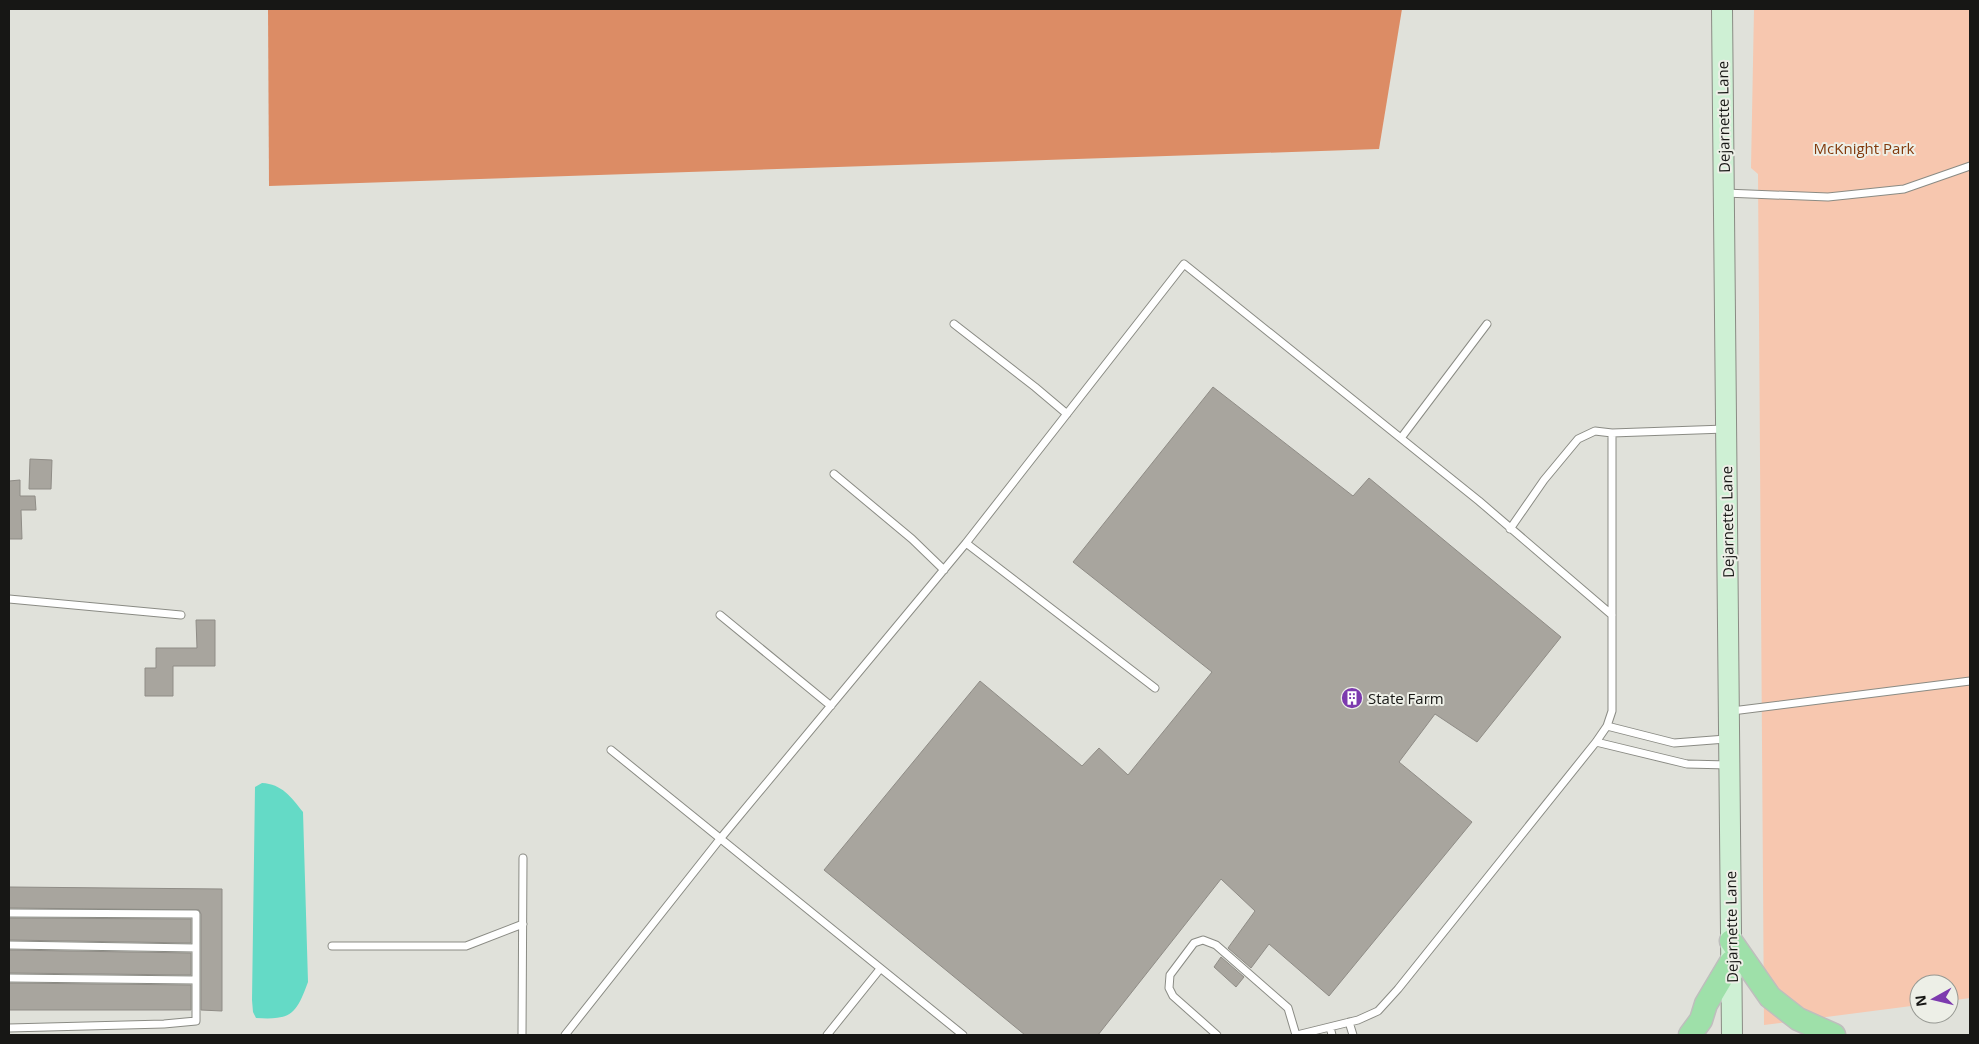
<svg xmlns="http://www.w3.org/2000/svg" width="1979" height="1044" font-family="'Open Sans',sans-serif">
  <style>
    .green { fill: #f7c7af }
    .forest { fill: #dc8c65 }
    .water { fill: #64dac6 }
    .building { fill: #a8a59e; stroke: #8f8c86 }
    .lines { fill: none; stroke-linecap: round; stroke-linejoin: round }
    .service-casing { stroke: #8a8b84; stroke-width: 9 }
    .secondary-casing { stroke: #8a8b84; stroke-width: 22 }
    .primary-casing { stroke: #bebebd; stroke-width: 25 }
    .service { stroke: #fff; stroke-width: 7 }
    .secondary { stroke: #cef0d4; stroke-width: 20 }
    .primary { stroke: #9ee0a9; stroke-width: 22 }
    .labels { text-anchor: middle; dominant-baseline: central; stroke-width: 4; stroke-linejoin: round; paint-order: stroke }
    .street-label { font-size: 15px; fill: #171715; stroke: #edefe7 }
    .park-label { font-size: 15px; fill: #823a0d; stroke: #edefe7 }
    .poi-label { font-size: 15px; fill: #171715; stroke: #edefe7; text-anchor: start }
  </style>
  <rect width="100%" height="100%" fill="#e0e1da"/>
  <path class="green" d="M 1754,9 L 1970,9 L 1970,998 L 1949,1001 L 1949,984 L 1919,984 L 1919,1005 L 1764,1025 L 1758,174 L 1751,168 Z"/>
  <path class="forest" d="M 268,9 L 1402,9 L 1379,149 L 269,186 Z"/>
  <path class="water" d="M 262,783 C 282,784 291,797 303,812 L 308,982 C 296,1015 291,1020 256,1018 L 253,1012 L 252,1000 L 255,787 Z"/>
  <path class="building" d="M 1213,387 L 1353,496 L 1369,478 L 1561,637 L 1477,742 L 1435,714 L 1399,762 L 1472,822 L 1329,996 L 1269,944 L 1251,968 L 1228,948 L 1255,911 L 1221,879 L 1098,1035 L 1025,1035 L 824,870 L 980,681 L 1082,766 L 1099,748 L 1128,775 L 1212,672 L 1073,562 Z
    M 30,459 L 52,460 L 51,489 L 29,489 Z
    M 20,480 L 20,496 L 35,496 L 36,510 L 21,510 L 22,539 L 9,539 L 9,481 Z
    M 196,620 L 215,620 L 215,666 L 173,666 L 173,696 L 145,696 L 145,668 L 156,668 L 156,648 L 197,648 Z
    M 9,887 L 222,889 L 222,1011 L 201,1010 L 201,914 L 199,910 L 9,908 Z
    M 9,918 L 191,919 L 191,943 L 9,940 Z
    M 9,950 L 191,953 L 191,975 L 9,973 Z
    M 1221,957 L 1244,977 L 1236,987 L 1214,967 Z
    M 9,983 L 191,985 L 191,1010 L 9,1010 Z"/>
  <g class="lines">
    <g class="service-casing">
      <path id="service" d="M 1725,193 L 1828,197 L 1904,189 L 1970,166
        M 954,324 L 1035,387 L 1067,414
        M 1401,438 L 1487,324
        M 834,474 L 912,539 L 944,570
        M 1510,529 L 1544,480 L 1578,439 L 1595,431 L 1612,433 L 1725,429
        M 966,543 L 1155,688
        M 9,599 L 181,615
        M 720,615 L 831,706
        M 1732,711 L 1970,681
        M 1607,726 L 1674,743 L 1726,739
        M 1596,742 L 1687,764 L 1728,765
        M 611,750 L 963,1035
        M 9,913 L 196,914 L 196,1021 L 164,1024 L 9,1028
        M 9,945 L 196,948
        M 332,946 L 466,946 L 523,924
        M 9,978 L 196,980
        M 1349,1022 L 1353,1035
        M 1330,1027 L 1332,1035
        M 522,1035 L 523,858
        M 565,1035 L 720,839 L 966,543 L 1184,264 L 1479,501 L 1612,615
        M 827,1035 L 880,969
        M 1217,1035 L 1173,996 L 1169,988 L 1170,975 L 1194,943 L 1203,940 L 1216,945 L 1288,1008 L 1296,1035
        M 1297,1035 L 1358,1020 L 1378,1011 L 1398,989 L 1596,742 L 1607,726 L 1612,711 L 1612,433"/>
    </g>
    <g class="secondary-casing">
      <path id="secondary" d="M 1722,9 L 1732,1035"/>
    </g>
    <g class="primary-casing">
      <path id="primary" d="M 1731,941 L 1770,997 L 1798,1019 L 1834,1035
        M 1690,1035 L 1701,1020 L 1706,1004 L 1731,962"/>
    </g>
    <use href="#service" class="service"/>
    <use href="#secondary" class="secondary"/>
    <use href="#primary" class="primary"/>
  </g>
  <defs>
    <g id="building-disc" transform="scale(1.125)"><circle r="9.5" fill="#7c3aae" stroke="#edefe7"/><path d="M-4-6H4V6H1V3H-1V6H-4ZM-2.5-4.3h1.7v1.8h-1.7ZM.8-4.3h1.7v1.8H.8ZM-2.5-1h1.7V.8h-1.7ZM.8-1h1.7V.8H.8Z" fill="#fff"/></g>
  </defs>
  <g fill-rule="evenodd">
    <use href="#building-disc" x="1352" y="698"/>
  </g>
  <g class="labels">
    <g class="street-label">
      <text transform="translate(1723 117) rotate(-91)">Dejarnette Lane</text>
      <text transform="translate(1727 522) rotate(-91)">Dejarnette Lane</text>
      <text transform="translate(1731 927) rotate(-91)">Dejarnette Lane</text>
    </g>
    <g class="park-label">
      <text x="1864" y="148">McKnight Park</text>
    </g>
    <g class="poi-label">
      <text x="1368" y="698">State Farm</text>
    </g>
  </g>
  <rect width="1979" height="1044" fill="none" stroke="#171715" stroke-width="20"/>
  <g transform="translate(1934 999) rotate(262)"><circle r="24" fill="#edefe7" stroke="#979993"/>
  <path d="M0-4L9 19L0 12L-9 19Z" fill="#7c3aae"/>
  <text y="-8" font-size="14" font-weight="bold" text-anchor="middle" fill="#171715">N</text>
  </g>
</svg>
